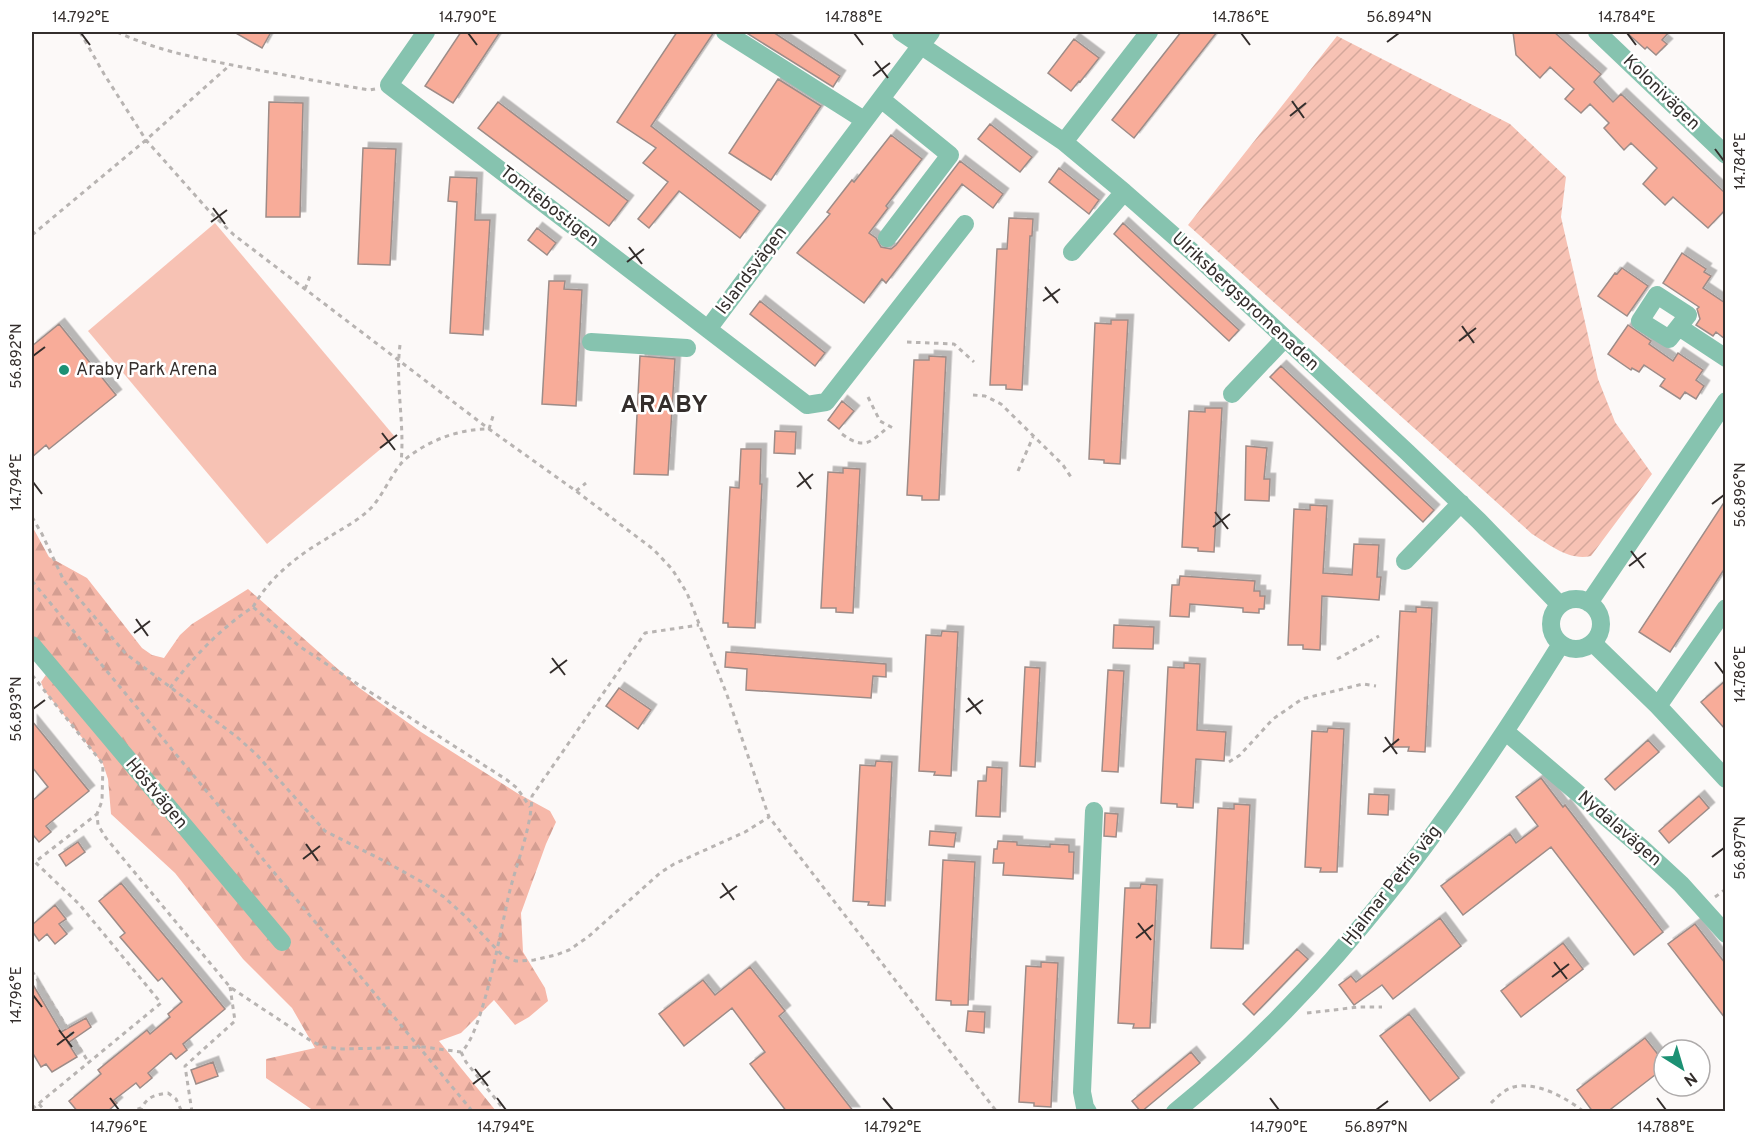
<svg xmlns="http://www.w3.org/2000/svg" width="1757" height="1143" font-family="Overpass,sans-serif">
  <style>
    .forest { fill: url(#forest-firs) }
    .park { fill: #f7c2b4 }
    .garden { fill: url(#garden-furrows) }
    .building { fill: #f8ac99; stroke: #9d8c88; stroke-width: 1.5; filter: url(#shadow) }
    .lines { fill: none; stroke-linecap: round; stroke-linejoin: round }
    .path { stroke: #b8b4b2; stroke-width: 3; stroke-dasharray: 4.5 4.5; stroke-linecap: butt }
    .minor { stroke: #86c3af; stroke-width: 18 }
    .ticks { fill: none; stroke: #342e2c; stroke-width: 2 }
    .poi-dot { fill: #1c9174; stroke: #fff; stroke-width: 2 }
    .labels { text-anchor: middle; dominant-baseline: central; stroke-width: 5; stroke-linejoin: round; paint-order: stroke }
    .street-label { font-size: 18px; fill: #342e2c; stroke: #fff }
    .poi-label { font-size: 18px; fill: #342e2c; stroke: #fff; text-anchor: start }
    .district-label { font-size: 24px; font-weight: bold; letter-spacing: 1.5px; fill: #342e2c; stroke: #fff }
    .neatline { fill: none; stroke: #342e2c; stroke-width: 2 }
    .ticks-label { font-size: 15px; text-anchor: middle; fill: #342e2c }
  </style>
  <defs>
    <pattern id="forest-firs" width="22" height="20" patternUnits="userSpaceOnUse" patternTransform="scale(1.5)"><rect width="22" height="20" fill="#f6b8a9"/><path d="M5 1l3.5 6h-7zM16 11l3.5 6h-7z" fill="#d49e92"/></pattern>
    <pattern id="garden-furrows" width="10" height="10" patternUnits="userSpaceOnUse" patternTransform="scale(1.5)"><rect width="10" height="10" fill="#f7c2b4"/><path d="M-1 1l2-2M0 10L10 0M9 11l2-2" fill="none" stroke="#d4a79b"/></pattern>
    <filter id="shadow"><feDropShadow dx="5.5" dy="-5.5" stdDeviation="0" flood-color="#0004"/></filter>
  </defs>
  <rect width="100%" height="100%" fill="#fcf9f8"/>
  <path class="forest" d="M 32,526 L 49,557 L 87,578 L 142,648 L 152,655 L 164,658 L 180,635 L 192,624 L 248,589 L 358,687 L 421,732 L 517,793 L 550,811 L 556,822 L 546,844 L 521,913 L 523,952 L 545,988 L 548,1001 L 529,1017 L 515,1025 L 494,1000 L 461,1033 L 439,1041 L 496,1111 L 314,1111 L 266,1078 L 266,1059 L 315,1048 L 292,1008 L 243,959 L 175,873 L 111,814 L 108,779 L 103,764 L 44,690 L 41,682 L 50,669 L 32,653 Z"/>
  <path class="park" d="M 215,223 L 395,437 L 267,544 L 88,331 Z"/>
  <path class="garden" d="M 1337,36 L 1510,124 L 1566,177 L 1561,217 L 1598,379 L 1615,422 L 1652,474 L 1591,556 C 1569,561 1550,545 1532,534 L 1188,225 Z"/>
  <path class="building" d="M 234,32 L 271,32 L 262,48 Z
    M 461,32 L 500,32 L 453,103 L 425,86 Z
    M 677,32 L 714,32 L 651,126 L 760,211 L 740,238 L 679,191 L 649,228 L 638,219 L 668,182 L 643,163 L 656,148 L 617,122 Z
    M 745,32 L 773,32 L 840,76 L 833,87 Z
    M 1181,32 L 1217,32 L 1134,138 L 1112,120 Z
    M 1513,32 L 1554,32 L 1601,74 L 1594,82 L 1613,102 L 1621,94 L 1725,193 L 1725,210 L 1708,228 L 1673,197 L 1665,205 L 1643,184 L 1657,168 L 1631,143 L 1624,150 L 1604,128 L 1609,123 L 1590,104 L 1581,113 L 1565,99 L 1574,89 L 1550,67 L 1540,78 L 1516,55 Z
    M 1626,32 L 1669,32 L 1662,40 L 1667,44 L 1656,55 L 1647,47 L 1645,49 Z
    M 1074,39 L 1099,58 L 1080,82 L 1079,81 L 1071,91 L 1048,73 Z
    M 778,79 L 821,106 L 771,180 L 729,153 Z
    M 269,102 L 303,103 L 300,217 L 266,217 Z
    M 498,102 L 628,201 L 609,226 L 478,128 Z
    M 990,124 L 1032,157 L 1020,172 L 978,139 Z
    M 891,135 L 922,159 L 886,206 L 888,208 L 869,233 L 876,238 L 881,247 L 891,249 L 896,245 L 960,161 L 1003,194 L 993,208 L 962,184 L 886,283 L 882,279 L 864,303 L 797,253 L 830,214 L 827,212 L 852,180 L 854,182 Z
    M 363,148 L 396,149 L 390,265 L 358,264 Z
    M 1059,168 L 1099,200 L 1089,214 L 1049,182 Z
    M 450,177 L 477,178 L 475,220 L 490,220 L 483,335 L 450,333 L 457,202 L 448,201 Z
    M 1009,218 L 1033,219 L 1032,236 L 1030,236 L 1022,390 L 1006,389 L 1006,385 L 990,385 L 997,249 L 1007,249 Z
    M 1123,223 L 1239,330 L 1229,341 L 1114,234 Z
    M 537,228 L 556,243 L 547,255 L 528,240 Z
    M 1682,253 L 1706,269 L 1704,272 L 1711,276 L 1703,288 L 1725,303 L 1725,339 L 1716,332 L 1713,336 L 1696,325 L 1700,319 L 1697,309 L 1699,307 L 1663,283 Z
    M 1622,268 L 1648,286 L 1627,316 L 1598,296 L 1615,273 L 1617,274 Z
    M 549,281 L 565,281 L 564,289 L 582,290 L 576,406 L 542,404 Z
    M 760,301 L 825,353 L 815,366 L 750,314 Z
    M 1111,320 L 1128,320 L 1120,464 L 1104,463 L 1104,460 L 1089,459 L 1095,323 L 1111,324 Z
    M 59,324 L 116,395 L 49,449 L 46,445 L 32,457 L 32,346 Z
    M 1628,325 L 1651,341 L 1649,344 L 1673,361 L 1678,353 L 1703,370 L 1696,380 L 1704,386 L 1696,399 L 1685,392 L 1680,399 L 1660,386 L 1665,379 L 1644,365 L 1639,372 L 1632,368 L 1631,370 L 1608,354 Z
    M 640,356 L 675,359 L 668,475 L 634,474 Z
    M 929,356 L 946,357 L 939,500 L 922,500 L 922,496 L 907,495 L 914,360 L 929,360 Z
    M 1281,366 L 1434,510 L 1423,522 L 1270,377 Z
    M 842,401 L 854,411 L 839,429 L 828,420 Z
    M 1205,408 L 1222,408 L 1214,552 L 1198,551 L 1198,548 L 1182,547 L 1189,411 L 1205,412 Z
    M 775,431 L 796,432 L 795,454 L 774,453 Z
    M 1246,446 L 1267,448 L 1264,479 L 1270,479 L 1269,501 L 1245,500 Z
    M 741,449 L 761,449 L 760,484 L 762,484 L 755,628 L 728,627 L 728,623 L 723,623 L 730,487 L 739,488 Z
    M 843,468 L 860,469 L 853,613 L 836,612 L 836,608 L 821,608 L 828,472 L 843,473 Z
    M 1725,501 L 1725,568 L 1670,652 L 1639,632 Z
    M 1310,505 L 1327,506 L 1323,573 L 1352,575 L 1354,544 L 1379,545 L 1377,577 L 1381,577 L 1379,600 L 1322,596 L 1320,650 L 1303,649 L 1303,645 L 1288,645 L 1294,509 L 1310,510 Z
    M 1180,576 L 1255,581 L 1254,591 L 1260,591 L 1260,596 L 1265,596 L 1264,609 L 1259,609 L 1259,613 L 1243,612 L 1243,608 L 1190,604 L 1189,617 L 1170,616 L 1172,585 L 1179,585 Z
    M 1416,607 L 1432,608 L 1425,752 L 1408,751 L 1409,747 L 1393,747 L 1400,611 L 1416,612 Z
    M 1114,625 L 1154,627 L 1153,649 L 1113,648 Z
    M 942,631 L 958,632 L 951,776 L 934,775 L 935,772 L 919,771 L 926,635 L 941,636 Z
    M 726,652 L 886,664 L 886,677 L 873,676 L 871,698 L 746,690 L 747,669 L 725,667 Z
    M 1184,663 L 1200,664 L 1197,730 L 1226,732 L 1224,761 L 1196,759 L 1193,808 L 1177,807 L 1177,804 L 1161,803 L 1168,667 L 1184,668 Z
    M 1025,667 L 1040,668 L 1035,767 L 1020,766 Z
    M 1108,670 L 1124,671 L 1118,772 L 1102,771 Z
    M 1725,681 L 1725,729 L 1701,702 Z
    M 619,688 L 651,710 L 638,729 L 606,706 Z
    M 32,721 L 89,791 L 46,826 L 51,832 L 39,842 L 34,836 L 32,838 L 32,801 L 48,787 L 32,767 Z
    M 1328,728 L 1344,729 L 1337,872 L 1320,872 L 1321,868 L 1305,867 L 1312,731 L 1327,732 Z
    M 1648,740 L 1659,752 L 1615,790 L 1605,779 Z
    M 876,761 L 892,762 L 885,906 L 868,905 L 869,902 L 853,901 L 860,765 L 875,766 Z
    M 987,767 L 1002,768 L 1000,817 L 976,816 L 978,781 L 986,781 Z
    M 1541,778 L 1563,807 L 1565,805 L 1663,932 L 1634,955 L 1551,847 L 1463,915 L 1441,886 L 1510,834 L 1516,843 L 1538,826 L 1516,797 Z
    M 1369,794 L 1389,795 L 1388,815 L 1368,814 Z
    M 1699,796 L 1709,808 L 1669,843 L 1659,831 Z
    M 1234,804 L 1250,805 L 1243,949 L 1211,948 L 1218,808 L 1234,809 Z
    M 1105,813 L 1118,814 L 1116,837 L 1104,836 Z
    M 930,831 L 956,833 L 954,847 L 929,845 Z
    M 998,841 L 1017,842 L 1017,845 L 1050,847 L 1050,844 L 1069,845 L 1069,852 L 1074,852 L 1073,879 L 1003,875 L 1004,863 L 993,863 L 994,849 L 997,849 Z
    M 78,842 L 85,852 L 66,866 L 59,855 Z
    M 943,860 L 975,862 L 968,1005 L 951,1005 L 951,1001 L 936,1000 Z
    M 121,883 L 225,1009 L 183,1044 L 187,1050 L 176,1059 L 171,1053 L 148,1073 L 152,1078 L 140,1088 L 136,1083 L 114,1100 L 117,1103 L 107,1112 L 78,1112 L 69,1101 L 101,1074 L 98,1070 L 147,1030 L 150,1034 L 170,1017 L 168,1014 L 182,1002 L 162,978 L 158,981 L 120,937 L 125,933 L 99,901 Z
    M 1141,884 L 1157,885 L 1150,1028 L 1133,1028 L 1134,1024 L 1118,1023 L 1125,888 L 1140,888 Z
    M 55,905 L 66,919 L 59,924 L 67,934 L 55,944 L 47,934 L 39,941 L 32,931 L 32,925 Z
    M 1440,918 L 1461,946 L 1393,999 L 1382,985 L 1354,1005 L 1339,985 L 1351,976 L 1356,982 Z
    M 1695,924 L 1725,963 L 1725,1018 L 1668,944 Z
    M 1563,943 L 1583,969 L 1521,1017 L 1501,991 Z
    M 1297,949 L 1308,959 L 1254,1015 L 1243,1004 Z
    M 1041,962 L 1058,963 L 1051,1107 L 1034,1106 L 1034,1103 L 1019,1102 L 1026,966 L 1041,967 Z
    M 750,967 L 785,1011 L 779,1016 L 854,1112 L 787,1112 L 750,1064 L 765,1052 L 732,1008 L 684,1046 L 659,1014 L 703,980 L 715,995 Z
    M 32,983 L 61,1032 L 86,1018 L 91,1027 L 68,1043 L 77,1057 L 52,1072 L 46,1064 L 41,1067 L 32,1052 Z
    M 968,1011 L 985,1012 L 984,1033 L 966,1031 Z
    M 1409,1014 L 1459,1078 L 1430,1101 L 1380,1036 Z
    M 1645,1038 L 1664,1062 L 1664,1068 L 1607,1112 L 1593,1112 L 1577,1090 Z
    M 1191,1052 L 1200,1063 L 1141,1112 L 1132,1101 Z
    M 213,1062 L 218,1076 L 196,1084 L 191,1070 Z"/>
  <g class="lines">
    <path class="path" d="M 80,32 L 104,74 L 146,140 L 210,212 L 234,235 L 489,429 L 576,491 L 653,549 L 672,569 L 687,593 L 727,695 L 769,817 L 997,1112
      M 117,32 C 158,51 197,58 242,67 C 284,75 327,83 370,90 L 375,89
      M 32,235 L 146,140 L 230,65
      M 305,289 L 310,276
      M 907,342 L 954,344 L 974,362
      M 400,345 C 395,384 405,424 401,463
      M 973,395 L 985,396 L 1001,404 L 1063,465 L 1071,477
      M 868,397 L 880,421 L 893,428
      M 842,434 C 864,450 870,443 888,427
      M 1018,471 L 1033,437
      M 576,491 L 586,483
      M 32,517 L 42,534 L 64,581 L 126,654 L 237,737 L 256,754 L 325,831 L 386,862 L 422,882 L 444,897 L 465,916 L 503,956 L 516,961 L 534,960 L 556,955 L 569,950 L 588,937 L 660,873 L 674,864 L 745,832 L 769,817
      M 32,581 L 473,1112
      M 253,607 C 270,577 297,556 326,539 C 341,529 358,521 371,508 C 385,493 394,467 408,457 C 432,439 460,429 489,429 L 493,416
      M 1337,659 L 1379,636
      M 32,675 L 103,764 L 102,801 L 97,814
      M 170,688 C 192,658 222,627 253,607 L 299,646 L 328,665 L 507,780 L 517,788 L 530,807
      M 1229,762 L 1240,755 L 1273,719 L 1302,699 L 1363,684 L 1376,686
      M 1715,897 L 1726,889
      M 32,971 L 89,1063
      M 1307,1013 L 1359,1007 L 1382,1007
      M 461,1052 L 466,1062 L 506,1112
      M 1491,1103 C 1499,1095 1507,1087 1519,1086 C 1541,1084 1567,1098 1584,1112
      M 39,1104 L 46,1112
      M 32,1109 L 161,1003 L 79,904 L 35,862 L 97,814 L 98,825 L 106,838 L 230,987 L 311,1041 L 324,1047 L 342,1049 L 424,1047 L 461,1052 C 483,1035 502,922 510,890 C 518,859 531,829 532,796 L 645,633 L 699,625
      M 129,1112 L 141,1108
      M 140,1112 C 146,1097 153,1095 168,1093 L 176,1099 L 182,1112
      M 192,1112 L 185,1066 L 235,1021 L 230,987"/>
    <path class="minor" d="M 426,32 L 389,85 L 807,405 L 826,402 L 965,224
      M 725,32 L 864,120
      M 901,32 L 1064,142 L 1124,192 L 1198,257 L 1407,452 L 1479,521 L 1560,605
      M 1597,32 L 1726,155
      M 881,99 L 950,155 L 887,238
      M 1064,142 L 1149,32
      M 1072,252 L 1124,192
      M 1657,295 L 1688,315 L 1669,339 L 1640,321 Z
      M 1679,327 L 1726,358
      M 708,329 L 931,32
      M 591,342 L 687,348
      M 1232,394 L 1285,338
      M 1405,561 L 1461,503
      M1551 624a25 25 0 1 1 50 0a25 25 0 1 1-50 0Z
      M 1589,603 L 1726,401
      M 1593,643 L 1658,706 L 1726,779
      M 32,645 L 282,942
      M 1658,706 L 1726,608
      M 1506,732 L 1642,848 L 1681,884 L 1726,934
      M 1088,1112 L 1085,1107 L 1082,1092 L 1094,811
      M 1175,1112 C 1334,983 1454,816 1561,644"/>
  </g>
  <path class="ticks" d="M 81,33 L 90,45M 468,33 L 477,45M 854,33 L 863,45M 1241,33 L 1250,45M 1627,33 L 1636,45M 1387,42 L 1399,33M 875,61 L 888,78M 873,76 L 890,63M 1292,101 L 1304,118M 1290,116 L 1306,103M 1715,149 L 1724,161M 213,208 L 225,224M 211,222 L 227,210M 629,247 L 642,264M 627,262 L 644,249M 1045,287 L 1058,303M 1043,301 L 1060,289M 1462,326 L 1474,343M 1459,341 L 1476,328M 33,356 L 45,347M 382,433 L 395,450M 380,448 L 397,435M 799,472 L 811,489M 33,482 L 42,494M 797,487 L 813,474M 1712,504 L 1724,495M 1215,512 L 1228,529M 1213,527 L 1230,514M 1631,551 L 1644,568M 1629,566 L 1646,553M 136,619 L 148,636M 134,633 L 150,621M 552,658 L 565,675M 1715,662 L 1724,674M 550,673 L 567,660M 968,698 L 981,714M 33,709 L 45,700M 966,712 L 983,700M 1385,737 L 1397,754M 1383,752 L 1399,739M 306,844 L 318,861M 1712,857 L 1724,848M 303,859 L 320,846M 722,883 L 734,900M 720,898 L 737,886M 1138,923 L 1151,940M 1136,938 L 1153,925M 1554,962 L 1567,979M 1552,977 L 1569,964M 33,995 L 42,1007M 59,1030 L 72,1047M 57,1045 L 74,1032M 475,1069 L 488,1086M 473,1084 L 490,1071M 110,1098 L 119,1110M 497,1098 L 506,1110M 883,1098 L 893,1110M 1270,1098 L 1279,1110M 1657,1098 L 1666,1110M 1376,1110 L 1388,1101"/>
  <circle class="poi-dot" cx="64" cy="370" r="6"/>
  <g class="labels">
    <g class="street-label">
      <text transform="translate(1661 93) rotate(44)">Kolonivägen</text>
      <text transform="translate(549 207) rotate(38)">Tomtebostigen</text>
      <text transform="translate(752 271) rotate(-53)">Islandsvägen</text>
      <text transform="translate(1245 302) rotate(43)">Ulriksbergspromenaden</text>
      <text transform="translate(156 794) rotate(50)">Höstvägen</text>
      <text transform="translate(1619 829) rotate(41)">Nydalavägen</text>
      <text transform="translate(1392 886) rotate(-52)">Hjalmar Petris väg</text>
    </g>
    <g class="poi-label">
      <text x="76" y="370">Araby Park Arena</text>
    </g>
    <g class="district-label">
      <text x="665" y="406">ARABY</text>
    </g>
  </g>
  <rect width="1757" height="1143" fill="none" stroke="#ffffff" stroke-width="66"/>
  <g transform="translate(1682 1068) rotate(143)"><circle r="28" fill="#ffffff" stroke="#aeabab" stroke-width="1.5"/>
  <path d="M0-4.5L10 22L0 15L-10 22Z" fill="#1c9174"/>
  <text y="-9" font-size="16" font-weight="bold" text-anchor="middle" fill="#342e2c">N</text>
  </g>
  <rect x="33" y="33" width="1691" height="1077" class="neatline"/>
  <g class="ticks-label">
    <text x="81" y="22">14.792°E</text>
    <text x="468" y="22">14.790°E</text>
    <text x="854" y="22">14.788°E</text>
    <text x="1241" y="22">14.786°E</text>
    <text x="1399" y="22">56.894°N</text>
    <text x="1627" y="22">14.784°E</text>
    <text transform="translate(1740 161) rotate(-90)" y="5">14.784°E</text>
    <text transform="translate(16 356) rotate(-90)" y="5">56.892°N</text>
    <text transform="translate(16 482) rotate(-90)" y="5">14.794°E</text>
    <text transform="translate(1740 495) rotate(-90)" y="5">56.896°N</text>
    <text transform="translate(1740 674) rotate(-90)" y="5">14.786°E</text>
    <text transform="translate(16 709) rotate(-90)" y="5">56.893°N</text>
    <text transform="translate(1740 848) rotate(-90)" y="5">56.897°N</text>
    <text transform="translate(16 995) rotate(-90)" y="5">14.796°E</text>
    <text x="119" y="1132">14.796°E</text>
    <text x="506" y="1132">14.794°E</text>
    <text x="893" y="1132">14.792°E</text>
    <text x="1279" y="1132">14.790°E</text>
    <text x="1376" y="1132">56.897°N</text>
    <text x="1666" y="1132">14.788°E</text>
  </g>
</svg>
